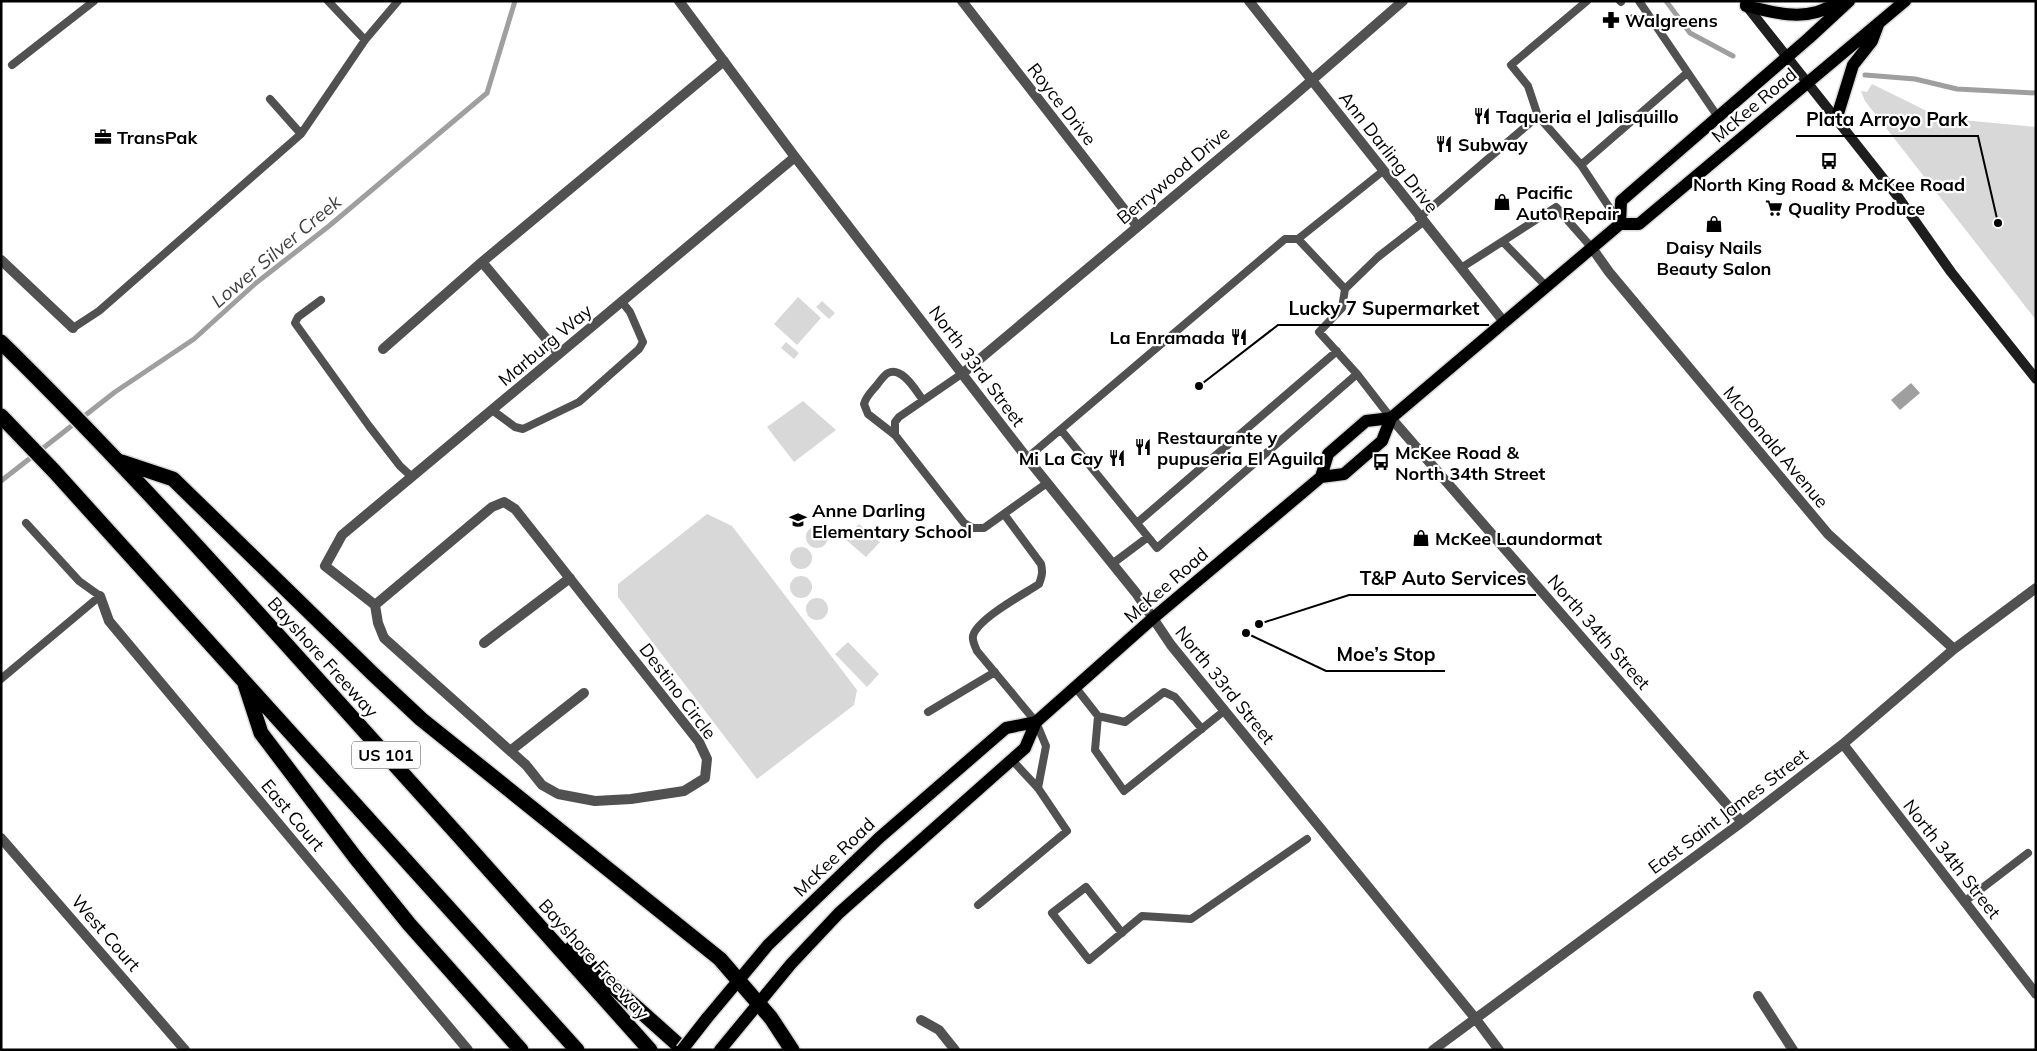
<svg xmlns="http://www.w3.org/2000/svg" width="2037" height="1051" font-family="Mulish,sans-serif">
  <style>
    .green { fill: #d8d8d8 }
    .water { fill: #9f9f9f }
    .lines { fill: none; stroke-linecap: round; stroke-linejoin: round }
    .stream { stroke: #9f9f9f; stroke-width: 5 }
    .primary-casing { stroke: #dbdbdb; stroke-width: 15 }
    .motorway-casing { stroke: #dbdbdb; stroke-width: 18 }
    .service { stroke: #515151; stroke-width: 8 }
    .minor { stroke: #515151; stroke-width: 10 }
    .secondary { stroke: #1e1e1e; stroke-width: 10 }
    .primary { stroke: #000; stroke-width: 12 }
    .motorway { stroke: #000; stroke-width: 15 }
    .primary-bridge-casing { stroke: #dbdbdb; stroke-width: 15; stroke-linecap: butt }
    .primary-bridge { stroke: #000; stroke-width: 12 }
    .labels { text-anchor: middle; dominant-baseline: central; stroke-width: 4.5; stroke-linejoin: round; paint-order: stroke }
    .shield { fill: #fff; stroke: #4c4c4c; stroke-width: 1 }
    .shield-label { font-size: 16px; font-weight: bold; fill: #000 }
    .poi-label { font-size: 18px; font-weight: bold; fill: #000; stroke: #fff; text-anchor: start }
    .street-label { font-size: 18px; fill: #000; stroke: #fff }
    .water-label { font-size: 19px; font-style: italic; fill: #404040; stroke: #fff }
    .leader { fill: none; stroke: #000; stroke-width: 2 }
    .callout-dot { fill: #000; stroke: #fff; stroke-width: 2 }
    .callout-label { font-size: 19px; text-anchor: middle; font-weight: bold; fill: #000; stroke: #fff; stroke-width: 4.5; stroke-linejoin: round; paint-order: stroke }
  </style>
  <rect width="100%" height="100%" fill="#fff"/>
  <path class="green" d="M 1872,84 L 1941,118 L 2036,127 L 2036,320 L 1865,101 L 1861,91 L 1867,92 Z
    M 798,297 L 821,318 L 797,345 L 774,324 Z
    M 822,301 L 835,313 L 829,319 L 816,307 Z
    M 786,342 L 799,353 L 794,359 L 781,348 Z
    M 803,401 L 836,430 L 794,462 L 767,427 Z
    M 707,514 L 732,526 L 857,690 L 854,705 L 757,779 L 618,597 L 618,584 Z
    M 859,524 L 880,542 L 866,557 L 845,539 Z
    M806 537a11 11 0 1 1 22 0a11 11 0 1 1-22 0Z
    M790 558a11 11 0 1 1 22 0a11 11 0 1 1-22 0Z
    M790 587a11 11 0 1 1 22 0a11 11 0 1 1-22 0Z
    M806 609a11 11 0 1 1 22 0a11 11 0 1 1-22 0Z
    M 848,642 L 879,674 L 867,687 L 835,654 Z"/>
  <path class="water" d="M 1911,383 L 1920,393 L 1900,410 L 1891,400 Z"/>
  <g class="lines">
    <path class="stream" d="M 1666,1 L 1690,33 L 1733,56
      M 1865,75 L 1915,79 L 1957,89 L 2036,93
      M 1,481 L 115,392 L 194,339 L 256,283 L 329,226 L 487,93 L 515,1"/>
    <g class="primary-casing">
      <path id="primary" d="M 1746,6 C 1770,11 1793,19 1817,12 C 1826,9 1834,5 1843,1
        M 1836,120 L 1853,65 L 1872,41 L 1878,25
        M 1620,224 L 1621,201 L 1809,38 L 1849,1
        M 1321,477 L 1328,454 L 1366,421 L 1391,418
        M 707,1018 L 768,945 L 879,838 L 1006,728 L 1036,722
        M 720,1050 L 791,964 L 839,913 L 1025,748 L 1036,722 L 1152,619 L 1321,477 L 1344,474 L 1382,441 L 1391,418 L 1620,224 L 1639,224 L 1905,1"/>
    </g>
    <g class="motorway-casing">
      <path id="motorway" d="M 1,342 C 100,439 193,541 286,644 C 408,779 529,914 650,1050
        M 1,416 L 54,471 L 577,1050
        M 122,462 L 173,479 L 373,674 L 421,719 L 720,959 L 771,1018 L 792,1050
        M 245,684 L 261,733 L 355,857 L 409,924 L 521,1050
        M 571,949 L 684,1050"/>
    </g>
    <path class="service" d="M 328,1 L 365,40
      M 1620,1 L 1621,2
      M 1639,1 L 1718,117
      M 1633,18 L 1655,25
      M 12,65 L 94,1
      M 270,99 L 301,134
      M 1538,116 L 1581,165 L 1619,222
      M 1581,165 L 1687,73
      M 1419,218 L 1538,116 L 1528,86 L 1511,65 L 1587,1
      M 1298,239 L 1345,289
      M 1503,242 L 1546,286
      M 1461,268 L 1556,207 L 1592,248
      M 321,300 L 298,317 L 295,323 L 369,426 L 400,466 L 412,477
      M 73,328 L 99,311 L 301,134 L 365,40 L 398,1
      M 963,373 L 899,417 L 895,422 L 895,435 L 964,523 L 973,528 L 984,528 L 1047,483
      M 492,410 L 515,427 L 523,429 L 579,402 L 639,349 L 643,342 L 630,312 L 622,302
      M 1391,418 L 1357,374 L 1319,332 L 1342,308 L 1345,289 L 1378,257 L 1423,222
      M 1061,430 L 1157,548 L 1357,374
      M 895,435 L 868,414 L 864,404 C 866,396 872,391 877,385 C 880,381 884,375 888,373 C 902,366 916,391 923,400
      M 1027,458 L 1285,239 L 1298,239 L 1383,171
      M 1004,514 L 1041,564 C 1043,572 1042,576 1039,584 C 1024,594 977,619 973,636 C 972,641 975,646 977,651 L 1036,722 L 1046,746 L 1038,788
      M 1137,523 L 1337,351
      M 1112,564 L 1148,537
      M 1,679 L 100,596 L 79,581 L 26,523
      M 1076,688 L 1098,716 L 1125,722 L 1164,692 L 1175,697 L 1202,729
      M 928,712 L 995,672
      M 1098,716 L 1095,750 L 1124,791 L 1224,711
      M 1964,902 L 2028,853
      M 978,905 L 1067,831 L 1038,788 L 1012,760
      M 1122,933 L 1086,887 L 1052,913 L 1089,960 L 1142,916 L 1191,919 L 1307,839"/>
    <path class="minor" d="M 679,1 L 795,157 L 1027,458 L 1136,593 L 1171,645 L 1475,1018 L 1499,1050
      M 962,1 L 1137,226
      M 1249,1 L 1504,322
      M 1592,248 L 1609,272 L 1828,534 L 1954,649
      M 1,260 L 73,328
      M 482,262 L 559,354
      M 383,349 L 482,262 L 724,61
      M 963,373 L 1289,100 L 1403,1
      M 1391,418 L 1742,822
      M 100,596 L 109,621 L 468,1050
      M 375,605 L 492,507 L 504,502 L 515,509 L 699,742 L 707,759 L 705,778 L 684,791 L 631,799 L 595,801 L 558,794 L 542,785 L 526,765 L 384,638 L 378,623 L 375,605 L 325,566 L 342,535 L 795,157
      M 484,643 L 570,578
      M 1843,744 L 2036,994
      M 510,751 L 584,693
      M 1,838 L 185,1050
      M 1758,996 L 1793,1050
      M 921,1020 L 939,1030 L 955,1050
      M 1433,1050 L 1742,822 L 1843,744 L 1954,649 L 2036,588"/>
    <path class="secondary" d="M 1745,4 L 1898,197 L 1951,272 L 2036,379"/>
    <use href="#primary" class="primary"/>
    <use href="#motorway" class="motorway"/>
    <g class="primary-bridge-casing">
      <path id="primary-bridge" d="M 682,1050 L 707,1018"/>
    </g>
    <use href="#primary-bridge" class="primary-bridge"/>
  </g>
  <defs>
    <g id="pharmacy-bare" transform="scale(1.35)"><path d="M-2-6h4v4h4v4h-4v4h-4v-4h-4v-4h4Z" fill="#000" stroke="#fff" stroke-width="2.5" paint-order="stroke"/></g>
    <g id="restaurant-bare" transform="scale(1.35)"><path d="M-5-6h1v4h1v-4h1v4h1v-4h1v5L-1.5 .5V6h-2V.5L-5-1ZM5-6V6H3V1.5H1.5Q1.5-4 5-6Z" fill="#000" stroke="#fff" stroke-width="2.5" paint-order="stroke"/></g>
    <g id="office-bare" transform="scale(1.35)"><path d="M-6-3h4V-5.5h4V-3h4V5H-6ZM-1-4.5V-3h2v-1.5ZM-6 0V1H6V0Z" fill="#000" stroke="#fff" stroke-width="2.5" paint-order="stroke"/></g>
    <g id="bus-bare" transform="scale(1.35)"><path d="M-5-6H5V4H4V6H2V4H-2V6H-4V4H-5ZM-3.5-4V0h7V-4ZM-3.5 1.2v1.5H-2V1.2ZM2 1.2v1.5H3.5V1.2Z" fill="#000" stroke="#fff" stroke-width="2.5" paint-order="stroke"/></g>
    <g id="shop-bare" transform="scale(1.35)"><path d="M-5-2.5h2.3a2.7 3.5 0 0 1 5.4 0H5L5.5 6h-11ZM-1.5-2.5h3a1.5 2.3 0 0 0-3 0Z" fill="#000" stroke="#fff" stroke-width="2.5" paint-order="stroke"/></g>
    <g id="supermarket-bare" transform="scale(1.35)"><path d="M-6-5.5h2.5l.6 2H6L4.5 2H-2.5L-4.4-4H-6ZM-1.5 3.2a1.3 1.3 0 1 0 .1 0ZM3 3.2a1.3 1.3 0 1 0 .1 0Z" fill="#000" stroke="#fff" stroke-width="2.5" paint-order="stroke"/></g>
    <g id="school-bare" transform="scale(1.35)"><path d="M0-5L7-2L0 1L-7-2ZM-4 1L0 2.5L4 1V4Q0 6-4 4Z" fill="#000" stroke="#fff" stroke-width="2.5" paint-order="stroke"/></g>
  </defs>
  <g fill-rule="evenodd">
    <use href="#pharmacy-bare" x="1611" y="20"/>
    <use href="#restaurant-bare" x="1482" y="116"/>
    <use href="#office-bare" x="103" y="137"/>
    <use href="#restaurant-bare" x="1444" y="144"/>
    <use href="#bus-bare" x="1829" y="161"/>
    <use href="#shop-bare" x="1502" y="202"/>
    <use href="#supermarket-bare" x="1774" y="208"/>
    <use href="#shop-bare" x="1714" y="224"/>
    <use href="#restaurant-bare" x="1239" y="337"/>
    <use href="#restaurant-bare" x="1143" y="447"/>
    <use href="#restaurant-bare" x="1117" y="458"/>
    <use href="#bus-bare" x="1381" y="462"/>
    <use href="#school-bare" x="798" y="520"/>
    <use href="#shop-bare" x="1421" y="538"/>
  </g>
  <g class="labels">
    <rect class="shield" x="352" y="741.5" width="68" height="27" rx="4"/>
    <g class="shield-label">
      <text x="386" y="755">US 101</text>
    </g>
    <g class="poi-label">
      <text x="1625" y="20">Walgreens</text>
      <text x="1496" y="116">Taqueria el Jalisquillo</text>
      <text x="117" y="137">TransPak</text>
      <text x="1458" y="144">Subway</text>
      <text x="1829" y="184" text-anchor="middle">North King Road &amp; McKee Road</text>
      <text x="1516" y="192">Pacific<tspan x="1516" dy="21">Auto Repair</tspan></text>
      <text x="1788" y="208">Quality Produce</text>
      <text x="1714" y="247" text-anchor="middle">Daisy Nails<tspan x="1714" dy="21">Beauty Salon</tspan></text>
      <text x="1225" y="337" text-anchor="end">La Enramada</text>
      <text x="1157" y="437">Restaurante y<tspan x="1157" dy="21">pupuseria El Aguila</tspan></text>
      <text x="1395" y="452">McKee Road &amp;<tspan x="1395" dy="21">North 34th Street</tspan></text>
      <text x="1103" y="458" text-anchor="end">Mi La Cay</text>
      <text x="812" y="510">Anne Darling<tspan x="812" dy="21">Elementary School</tspan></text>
      <text x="1435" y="538">McKee Laundormat</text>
    </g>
    <g class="street-label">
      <text transform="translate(1062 104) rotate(52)">Royce Drive</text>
      <text transform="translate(1754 105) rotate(-40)">McKee Road</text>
      <text transform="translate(1389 152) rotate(52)">Ann Darling Drive</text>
      <text transform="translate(1173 175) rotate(-40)">Berrywood Drive</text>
      <text transform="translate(545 345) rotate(-40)">Marburg Way</text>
      <text transform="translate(977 366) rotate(53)">North 33rd Street</text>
      <text transform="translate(1776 447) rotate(50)">McDonald Avenue</text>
      <text transform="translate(1166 585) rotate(-41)">McKee Road</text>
      <text transform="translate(1599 632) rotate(49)">North 34th Street</text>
      <text transform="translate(323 657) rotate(48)">Bayshore Freeway</text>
      <text transform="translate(1225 685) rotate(51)">North 33rd Street</text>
      <text transform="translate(678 691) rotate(53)">Destino Circle</text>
      <text transform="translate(1728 811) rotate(-37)">East Saint James Street</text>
      <text transform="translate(293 815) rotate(50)">East Court</text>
      <text transform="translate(834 857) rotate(-44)">McKee Road</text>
      <text transform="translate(1952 859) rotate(52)">North 34th Street</text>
      <text transform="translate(106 933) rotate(49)">West Court</text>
      <text transform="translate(594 959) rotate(48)">Bayshore Freeway</text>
    </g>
    <g class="water-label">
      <text transform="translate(276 251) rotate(-40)">Lower Silver Creek</text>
    </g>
  </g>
  <path class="leader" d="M1998 223L1978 136H1796M1199 386L1278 325H1489M1259 624L1349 595H1536M1246 633L1326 671H1445"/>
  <g class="callout-dot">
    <circle cx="1998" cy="223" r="5"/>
    <circle cx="1199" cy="386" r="5"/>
    <circle cx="1259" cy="624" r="5"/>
    <circle cx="1246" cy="633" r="5"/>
  </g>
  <g class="callout-label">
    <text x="1887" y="126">Plata Arroyo Park</text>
    <text x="1384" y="315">Lucky 7 Supermarket</text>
    <text x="1443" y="585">T&amp;P Auto Services</text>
    <text x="1386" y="661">Moe’s Stop</text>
  </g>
  <rect width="2037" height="1051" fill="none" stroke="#000000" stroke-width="5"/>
</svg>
